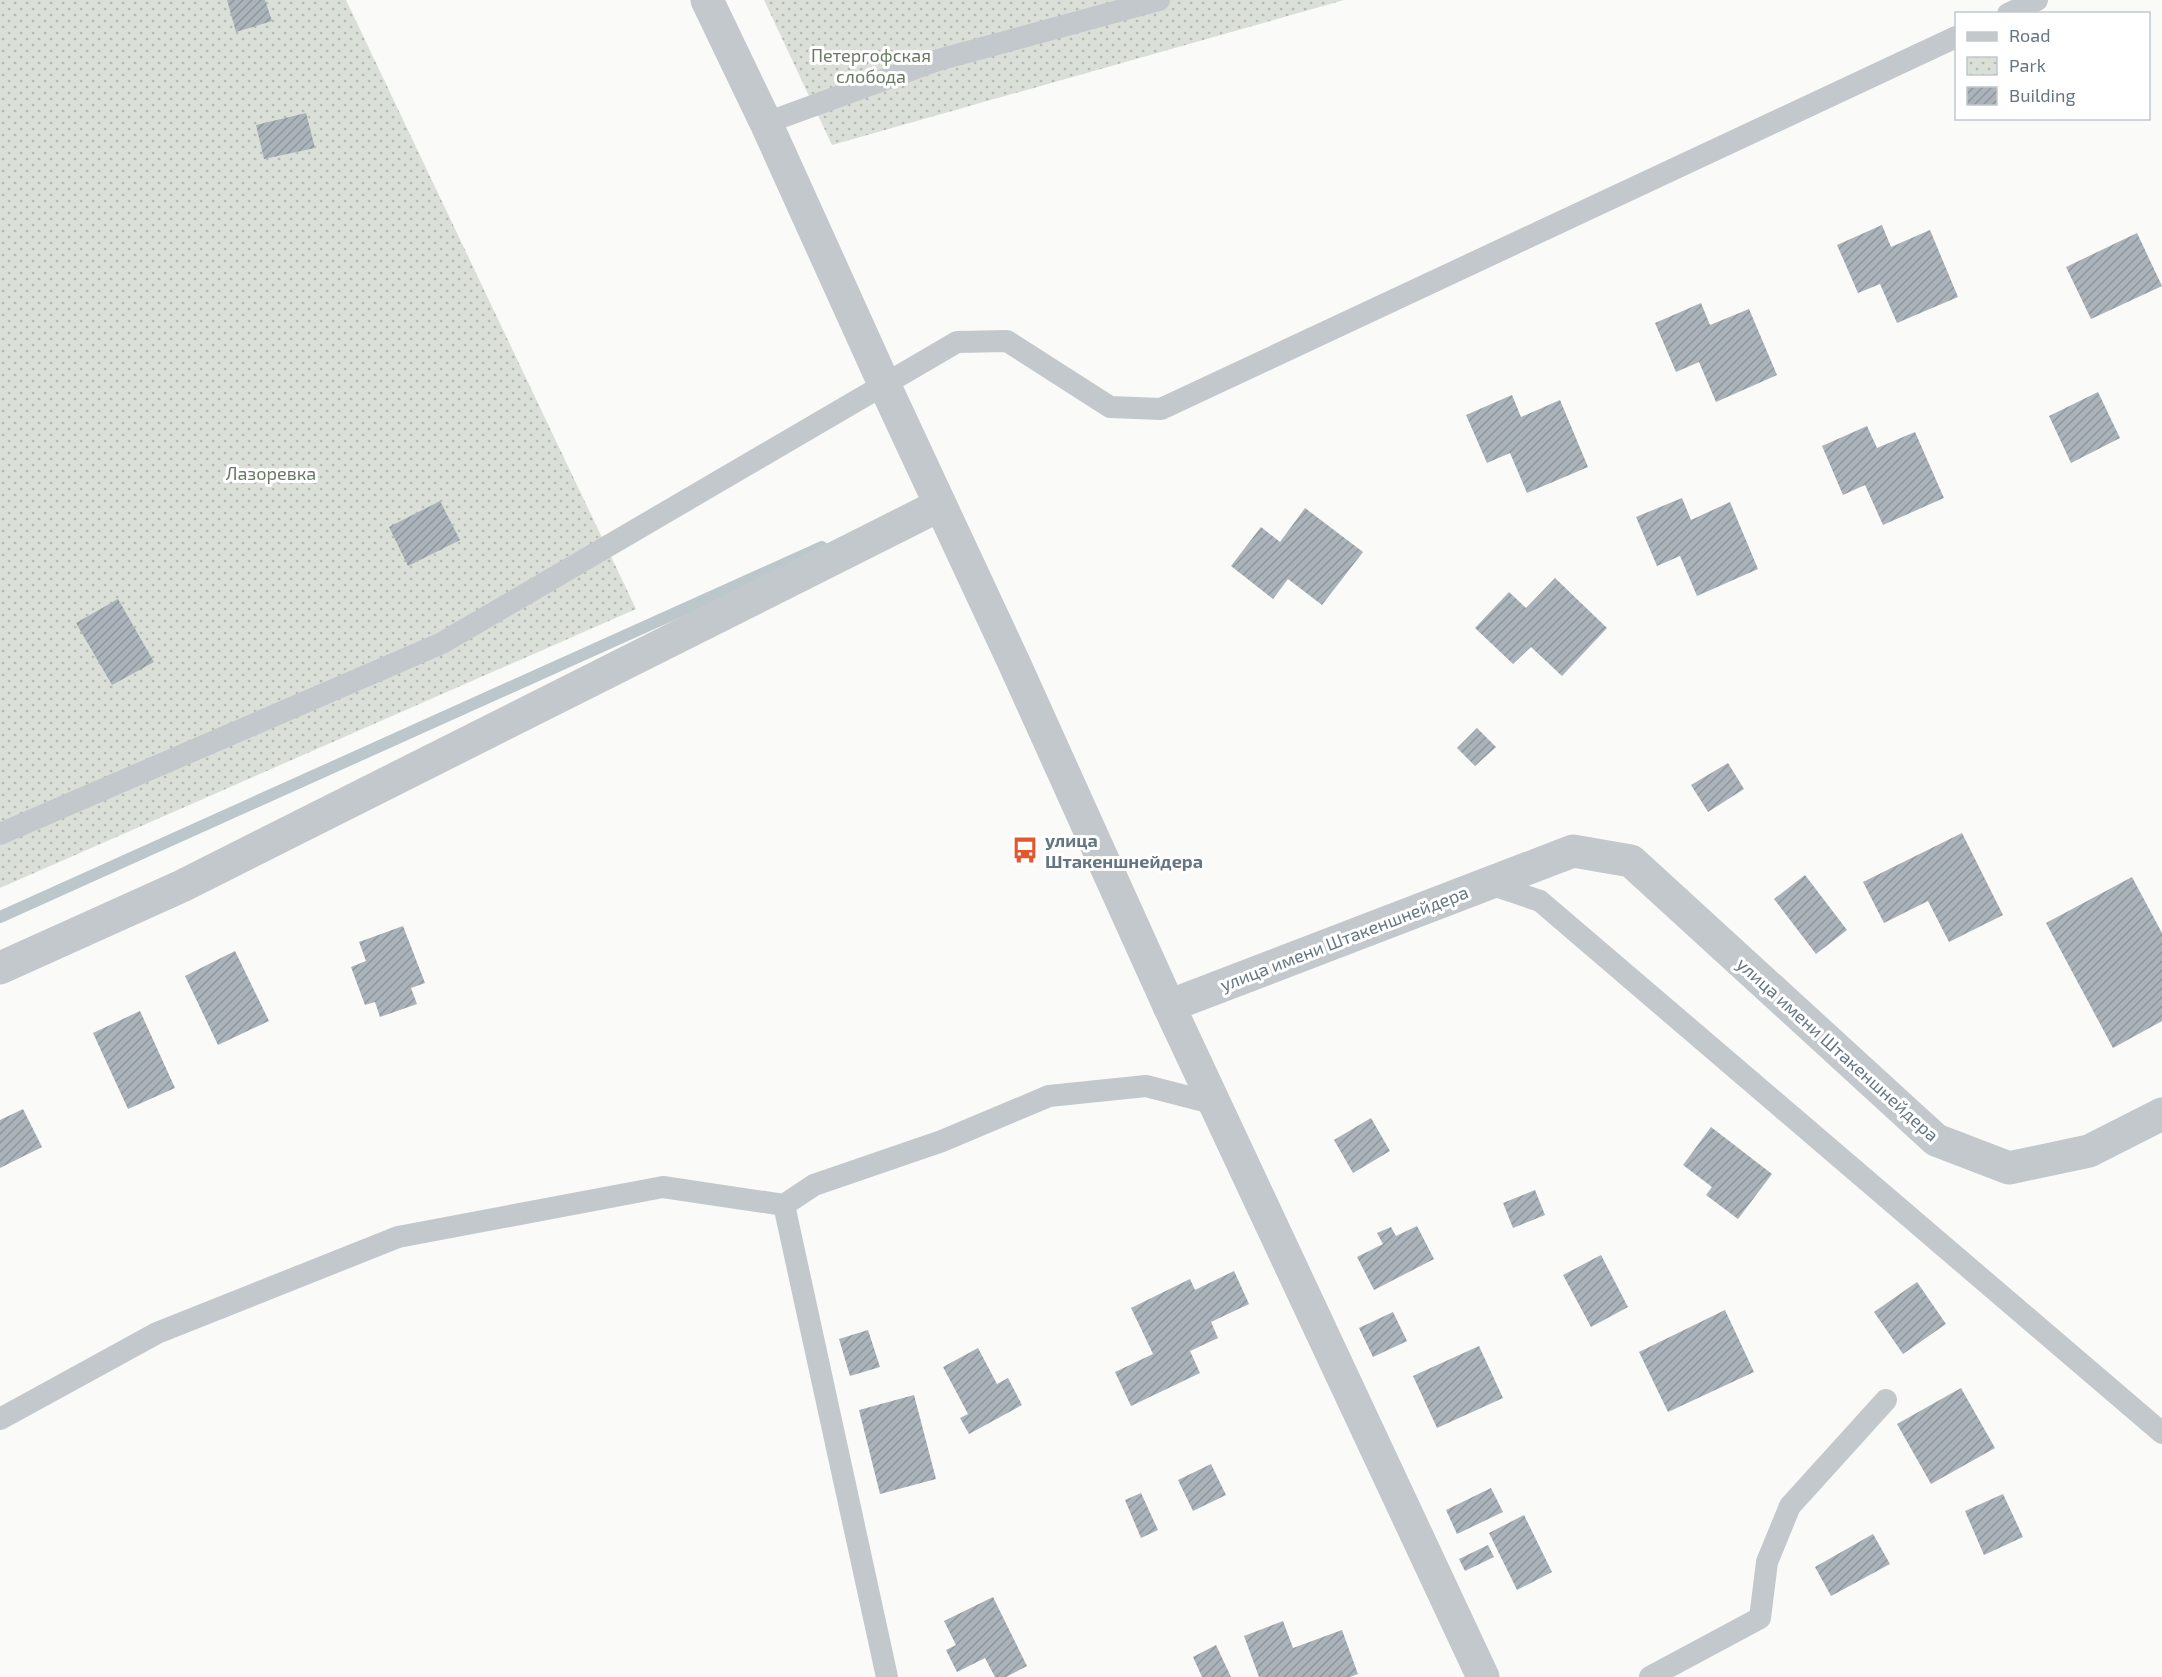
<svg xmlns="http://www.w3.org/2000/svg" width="2162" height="1677" font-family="'Exo 2',sans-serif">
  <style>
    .park { fill: url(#park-dots) }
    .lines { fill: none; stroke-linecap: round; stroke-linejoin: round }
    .stream { stroke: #bbc7cb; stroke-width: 12 }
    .building { fill: url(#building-hatch) }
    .service { stroke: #c3c8cc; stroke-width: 22 }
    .minor { stroke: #c3c8cc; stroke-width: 33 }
    .tertiary { stroke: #c3c8cc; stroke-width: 33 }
    .labels { text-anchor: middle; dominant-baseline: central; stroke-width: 6; stroke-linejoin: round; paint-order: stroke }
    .park-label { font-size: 18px; fill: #687a64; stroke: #fff }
    .poi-label { font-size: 18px; font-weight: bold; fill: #657683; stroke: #fff; text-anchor: start }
    .street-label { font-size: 18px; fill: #657683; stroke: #fff }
  </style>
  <defs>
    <pattern id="park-dots" width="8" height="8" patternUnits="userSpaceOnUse" patternTransform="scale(1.5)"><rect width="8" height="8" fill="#dadfd7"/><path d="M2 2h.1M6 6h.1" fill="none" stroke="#b4b9b4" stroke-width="1.8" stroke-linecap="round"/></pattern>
    <pattern id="building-hatch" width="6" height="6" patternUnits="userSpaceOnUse" patternTransform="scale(1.5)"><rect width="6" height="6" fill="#aab3b9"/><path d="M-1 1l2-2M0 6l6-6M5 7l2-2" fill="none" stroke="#8e969c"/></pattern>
  </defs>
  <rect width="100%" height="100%" fill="#fafaf8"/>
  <path class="park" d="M 0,0 L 346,0 L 636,609 L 0,888 Z
    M 764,0 L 1344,0 L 832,145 Z"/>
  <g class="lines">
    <path class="stream" d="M 0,917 L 822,547"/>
  </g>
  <path class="building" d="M 227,0 L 265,0 L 272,21 L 236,32 Z
    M 306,113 L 315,148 L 264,159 L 256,125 Z
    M 1882,225 L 1891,247 L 1930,230 L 1958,297 L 1897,323 L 1880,284 L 1858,293 L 1837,245 Z
    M 2137,233 L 2162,286 L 2091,319 L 2066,267 Z
    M 1701,303 L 1710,325 L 1749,309 L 1777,375 L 1716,402 L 1699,362 L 1676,372 L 1655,323 Z
    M 2098,392 L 2120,438 L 2071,463 L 2049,416 Z
    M 1512,395 L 1521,417 L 1560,400 L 1588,467 L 1527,493 L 1510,453 L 1487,463 L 1466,415 Z
    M 1867,426 L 1877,448 L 1915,432 L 1944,498 L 1883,525 L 1865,485 L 1843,495 L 1822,446 Z
    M 1682,498 L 1691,520 L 1730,502 L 1758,569 L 1697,596 L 1680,556 L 1657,566 L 1636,517 Z
    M 440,501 L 460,540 L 408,566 L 389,527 Z
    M 1305,508 L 1363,552 L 1322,605 L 1288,579 L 1273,599 L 1231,566 L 1261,527 L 1280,542 Z
    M 1555,578 L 1607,628 L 1562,676 L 1531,647 L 1513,664 L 1475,628 L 1509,592 L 1526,608 Z
    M 118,599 L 154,662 L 112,685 L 76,623 Z
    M 1477,728 L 1496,747 L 1475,766 L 1457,748 Z
    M 1728,763 L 1744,789 L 1708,812 L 1691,785 Z
    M 1962,833 L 2003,915 L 1949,942 L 1928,901 L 1884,923 L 1863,882 Z
    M 1805,875 L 1847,930 L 1816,954 L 1774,899 Z
    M 2132,877 L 2162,933 L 2162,1021 L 2113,1048 L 2046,923 Z
    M 403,926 L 425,983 L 411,988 L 417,1004 L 380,1017 L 375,1002 L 365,1005 L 351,967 L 366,961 L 359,942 Z
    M 235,951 L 269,1021 L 218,1045 L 185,976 Z
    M 140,1011 L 175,1088 L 128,1109 L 93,1033 Z
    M 23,1109 L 42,1147 L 0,1168 L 0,1120 Z
    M 1371,1118 L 1390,1151 L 1353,1173 L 1334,1140 Z
    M 1711,1127 L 1772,1174 L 1738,1219 L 1706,1195 L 1712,1187 L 1683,1165 Z
    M 1535,1190 L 1545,1215 L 1513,1228 L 1503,1203 Z
    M 1417,1226 L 1434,1259 L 1374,1290 L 1357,1257 L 1383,1244 L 1377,1233 L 1391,1227 L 1396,1236 Z
    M 1601,1255 L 1628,1307 L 1591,1327 L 1563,1275 Z
    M 1234,1271 L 1249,1304 L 1211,1322 L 1218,1338 L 1190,1351 L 1200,1373 L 1131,1406 L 1115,1372 L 1153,1354 L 1131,1308 L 1190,1279 L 1195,1290 Z
    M 1917,1282 L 1946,1324 L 1903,1354 L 1874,1312 Z
    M 1725,1310 L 1754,1372 L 1668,1412 L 1639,1352 Z
    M 1393,1312 L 1407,1341 L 1373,1357 L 1359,1328 Z
    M 868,1330 L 880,1367 L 850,1376 L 839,1339 Z
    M 1479,1346 L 1503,1398 L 1437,1428 L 1413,1376 Z
    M 978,1348 L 997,1384 L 1008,1378 L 1022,1405 L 969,1434 L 960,1418 L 968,1414 L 943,1367 Z
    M 1961,1388 L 1995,1448 L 1931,1484 L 1897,1424 Z
    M 914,1395 L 936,1479 L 880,1494 L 859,1410 Z
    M 1211,1464 L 1226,1495 L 1193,1511 L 1178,1480 Z
    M 1491,1488 L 1503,1512 L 1457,1534 L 1446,1510 Z
    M 1141,1493 L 1158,1530 L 1141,1538 L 1125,1500 Z
    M 2003,1494 L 2023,1537 L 1984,1555 L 1965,1511 Z
    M 1524,1515 L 1552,1572 L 1517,1590 L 1489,1533 Z
    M 1873,1534 L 1890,1564 L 1831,1596 L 1815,1567 Z
    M 1488,1545 L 1494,1557 L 1465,1571 L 1459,1559 Z
    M 993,1597 L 1027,1666 L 1006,1677 L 995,1677 L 985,1658 L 957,1672 L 946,1650 L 956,1645 L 944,1621 Z
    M 1283,1621 L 1293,1648 L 1342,1630 L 1358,1674 L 1350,1677 L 1259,1677 L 1244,1636 Z
    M 1216,1645 L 1231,1677 L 1202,1677 L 1193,1657 Z"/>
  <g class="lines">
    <path class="service" d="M 2008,14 L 2037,0
      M 766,123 L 938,60 L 1159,0
      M 0,834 L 442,643 L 957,342 L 1007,341 L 1110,407 L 1161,409 L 1956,37
      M 1487,883 L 1540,901 L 2162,1433
      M 0,1419 L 157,1333 L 398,1237 L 663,1187 L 784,1205
      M 887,1677 L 784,1205 L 814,1185 L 942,1141 L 1049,1096 L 1146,1086 L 1216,1104
      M 1650,1677 L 1760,1618 L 1767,1562 L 1790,1506 L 1886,1400"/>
    <path class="minor" d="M 0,968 L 182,886 L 940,505
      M 1169,1006 L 1573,851 L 1631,861 L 1936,1140 L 2009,1168 L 2089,1151 L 2162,1114"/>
    <path class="tertiary" d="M 707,0 L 766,123 L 885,386 L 1015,665 L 1169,1006 L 1483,1677"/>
  </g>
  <defs>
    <g id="bus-bare" transform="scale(2.07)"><path d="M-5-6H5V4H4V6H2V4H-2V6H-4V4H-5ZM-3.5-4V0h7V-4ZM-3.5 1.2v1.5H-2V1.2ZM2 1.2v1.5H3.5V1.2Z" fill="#e4572e" stroke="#fff" stroke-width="2.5" paint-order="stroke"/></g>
  </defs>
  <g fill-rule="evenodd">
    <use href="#bus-bare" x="1025" y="850"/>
  </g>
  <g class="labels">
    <g class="park-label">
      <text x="871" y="55">Петергофская<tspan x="871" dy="21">слобода</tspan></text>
      <text x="271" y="473">Лазоревка</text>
    </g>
    <g class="poi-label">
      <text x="1045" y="840">улица<tspan x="1045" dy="21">Штакеншнейдера</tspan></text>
    </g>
    <g class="street-label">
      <text transform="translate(1344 938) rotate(-21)">улица имени Штакеншнейдера</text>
      <text transform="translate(1838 1049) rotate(42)">улица имени Штакеншнейдера</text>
    </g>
  </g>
  <rect x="1955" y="12" width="195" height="108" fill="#ffffff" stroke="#c1c8cd" stroke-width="1.5"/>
  <rect x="1967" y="32" width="30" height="9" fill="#c3c8cc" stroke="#c1c8cd" stroke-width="1.5"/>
  <text x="2009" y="42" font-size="18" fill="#657683">Road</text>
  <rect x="1967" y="57" width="30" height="18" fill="url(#park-dots)" stroke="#c1c8cd" stroke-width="1.5"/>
  <text x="2009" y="72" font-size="18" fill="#657683">Park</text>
  <rect x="1967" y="87" width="30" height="18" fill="url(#building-hatch)" stroke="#c1c8cd" stroke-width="1.5"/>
  <text x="2009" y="102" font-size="18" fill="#657683">Building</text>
</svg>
